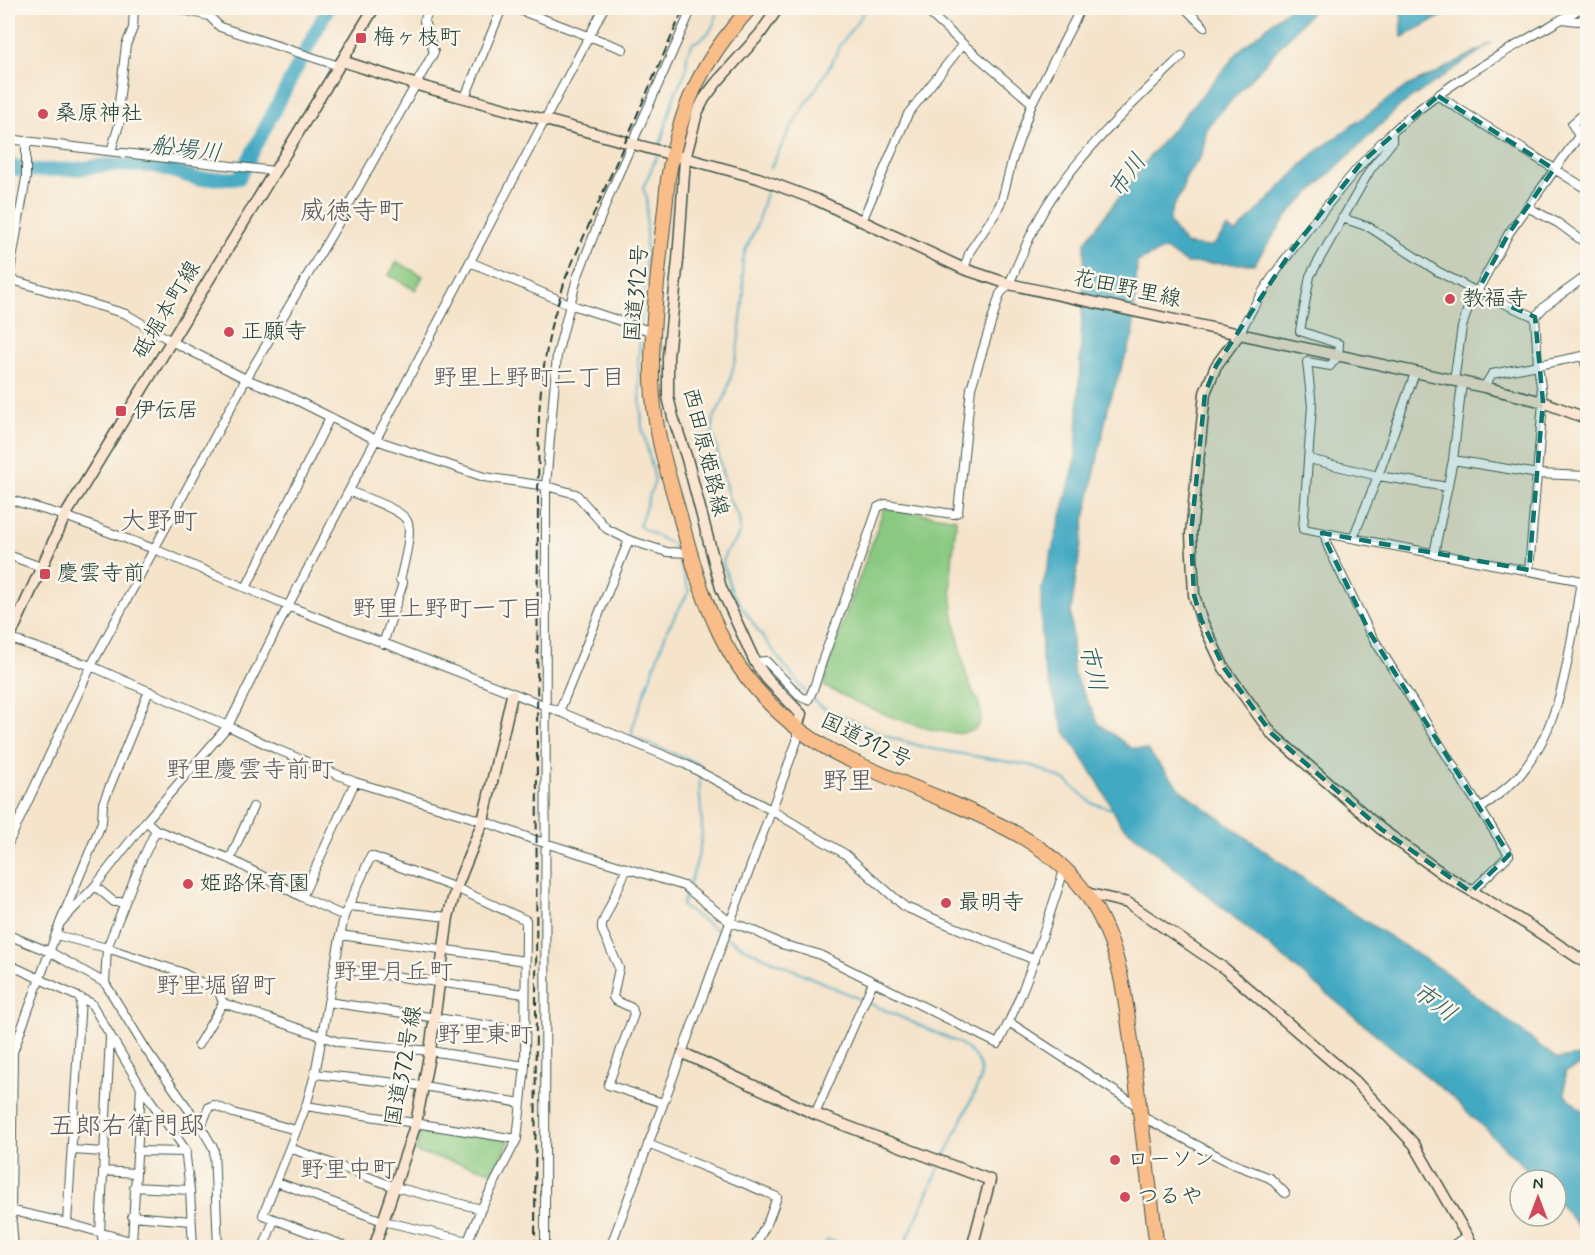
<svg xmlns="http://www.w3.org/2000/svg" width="1595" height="1255" font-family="Mynerve,'Klee One',sans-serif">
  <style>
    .green { fill: #89c981; stroke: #54835a; stroke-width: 1.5 }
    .water { fill: #42a9c2; stroke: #30737b; stroke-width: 1.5 }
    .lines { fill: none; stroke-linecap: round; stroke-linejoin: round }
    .stream { stroke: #42a9c2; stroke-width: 2 }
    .river { stroke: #42a9c2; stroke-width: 14 }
    .street-casing { stroke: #3f564a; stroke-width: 10 }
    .secondary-casing { stroke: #3f564a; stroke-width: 13 }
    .highway-casing { stroke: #3f564a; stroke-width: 16 }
    .street { stroke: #fff; stroke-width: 8 }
    .secondary { stroke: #fce5d0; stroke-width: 10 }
    .highway { stroke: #f8bd89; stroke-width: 14 }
    .rail { stroke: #1f3d34; stroke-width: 2; stroke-dasharray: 9 4.5; stroke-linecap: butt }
    .marked { fill: #0f766e; fill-opacity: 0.2; stroke: #0f766e; stroke-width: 4.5; stroke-dasharray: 12 8; stroke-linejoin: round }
    .poi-dot { fill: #d1495b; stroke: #fbf7ec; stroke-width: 2 }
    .labels { text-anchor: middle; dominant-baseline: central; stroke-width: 5; stroke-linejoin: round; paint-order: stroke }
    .poi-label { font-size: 22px; fill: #1f3d34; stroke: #fbf7ec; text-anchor: start }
    .street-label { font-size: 22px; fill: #1f3d34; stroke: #fbf7ec }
    .water-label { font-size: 24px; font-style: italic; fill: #2a5d5f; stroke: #fbf7ec }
    .neighbourhood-label { font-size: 24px; fill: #5b5a61; stroke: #fbf7ec }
    .quarter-label { font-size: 26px; fill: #5b5a61; stroke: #fbf7ec }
  </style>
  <rect width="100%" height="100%" fill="#fbf7ec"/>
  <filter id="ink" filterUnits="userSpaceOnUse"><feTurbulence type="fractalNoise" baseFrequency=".0167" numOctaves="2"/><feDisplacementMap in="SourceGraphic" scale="12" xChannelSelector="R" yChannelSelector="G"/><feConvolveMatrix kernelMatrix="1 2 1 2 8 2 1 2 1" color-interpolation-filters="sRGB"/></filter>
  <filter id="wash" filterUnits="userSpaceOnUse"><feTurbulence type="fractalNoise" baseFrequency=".008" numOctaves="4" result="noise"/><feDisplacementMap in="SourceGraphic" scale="24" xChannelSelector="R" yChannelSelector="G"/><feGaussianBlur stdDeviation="1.35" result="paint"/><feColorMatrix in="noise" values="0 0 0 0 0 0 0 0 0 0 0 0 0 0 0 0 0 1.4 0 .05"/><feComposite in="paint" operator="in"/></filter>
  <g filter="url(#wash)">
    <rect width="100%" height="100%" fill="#f5e3ca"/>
    <path class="green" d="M 397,262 L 423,276 L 415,290 L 389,275 Z
      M 886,508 L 956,519 C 955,540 951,562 951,583 C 951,602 955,624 959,642 C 962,655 964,670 969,683 C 973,693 982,705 981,717 C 978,763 844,697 824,686 C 838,625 865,570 883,510 Z
      M 426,1128 L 507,1139 L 509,1142 L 496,1169 L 492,1171 L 418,1153 L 415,1149 L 421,1130 Z"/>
    <path class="water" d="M 1289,8 L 1315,8 L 1207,127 L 1202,155 L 1185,178 L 1182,192 L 1172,208 L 1169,222 L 1185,244 C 1212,248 1211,251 1227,228 L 1236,233 L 1313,154 L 1407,86 L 1438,72 L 1492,43 L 1400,106 L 1289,213 L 1254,264 L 1186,263 L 1165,249 L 1137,262 L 1133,335 L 1109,403 L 1085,519 L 1071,610 L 1073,672 L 1099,724 L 1131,748 L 1147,750 L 1182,791 L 1337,903 L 1445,972 L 1557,1059 L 1587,1055 L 1587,1062 L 1565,1072 L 1565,1094 L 1587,1116 L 1587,1237 L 1556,1199 L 1556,1180 L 1538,1180 L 1452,1097 L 1120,823 L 1097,780 L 1064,730 L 1042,660 L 1041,592 L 1076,460 L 1085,242 L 1150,156 L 1241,49 Z
      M 1401,8 L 1457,8 L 1402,37 Z"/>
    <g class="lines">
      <path class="stream" d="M 659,149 L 674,96 L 686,71 L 687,54 L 693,43 C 711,36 714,25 719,8
        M 8,157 C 30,167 53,166 77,169
        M 770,169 L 789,131 L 829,68 L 841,44 L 867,8
        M 766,193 L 756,227 L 745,251 L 742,265 L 744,294 L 737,353 L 726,395 L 714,418 L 712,430 L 729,500 L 739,517 L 740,531 L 736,540 L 725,553 L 723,563 L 732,592 L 759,632 L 804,691 L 820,706 L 889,737 L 927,748 L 1033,766 L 1066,781 L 1092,803 L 1115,810
        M 641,324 L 645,282 L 647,198 L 643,188 L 658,154
        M 641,330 L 638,362 L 642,427 L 655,480 L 639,526 L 673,545 L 674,549
        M 676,554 L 689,591 L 667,630 L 632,729 L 632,737 L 701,765 L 701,770
        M 700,776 C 698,794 702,810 702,828 C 702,855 690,881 682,906 L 722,934
        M 727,938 L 749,950 L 959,1043 C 973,1053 984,1063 980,1081 L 944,1158
        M 824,1248 L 827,1240 L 831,1240 L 853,1248
        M 903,1248 L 940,1166"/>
      <path class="river" d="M 8,166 L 23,171 L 77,169 L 107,165 L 155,166 L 198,179 L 239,178 L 328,8"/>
    </g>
  </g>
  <g filter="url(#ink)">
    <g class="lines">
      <g class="street-casing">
        <path id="street" d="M 175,8 L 209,16 L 220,27 L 339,66
          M 514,8 L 623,49
          M 924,8 L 963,44 L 1032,103
          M 1185,8 L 1204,27
          M 8,16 L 11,8
          M 1562,19 L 1577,21 L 1588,19
          M 1438,96 L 1588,190
          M 465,97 L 502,8
          M 1392,132 L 1392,142 L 1370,170 L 1310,276 L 1300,331 L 1339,344 L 1338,356 L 1330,366 L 1307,362 L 1312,406 L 1303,529 L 1588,582
          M 8,139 L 274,171
          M 111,151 L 122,115 L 118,111 L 126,45 L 133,28 L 134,8
          M 1527,207 L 1558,223 L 1588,245
          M 1342,218 L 1369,227 L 1437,271 L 1477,292 L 1535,317
          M 862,221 L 908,114 L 963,44
          M 470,262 L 569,304 L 653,332
          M 964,269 L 970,251 L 995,214 L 1002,200 L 1012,161 L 1032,103 L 1081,8
          M 9,279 L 126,314 L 171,341 L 246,379 L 288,396 L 376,440 L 484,477 L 546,486 L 576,494 L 607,529 L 629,540 L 667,552 L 691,553
          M 8,283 L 26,178 L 26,143
          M 1240,333 C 1258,294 1286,257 1313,223 C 1336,195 1358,165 1384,140 C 1440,85 1514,47 1581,8
          M 1583,356 L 1588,372
          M 1454,381 L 1462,327 L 1468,308 L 1509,233 L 1579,136 L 1572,124 L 1588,110
          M 1484,387 L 1492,374 L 1588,355
          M 1309,459 L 1378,476 L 1448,487
          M 1453,460 L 1538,474 L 1588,476
          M 349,491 C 362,497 402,509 407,521 C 413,532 403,567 400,580 L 403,583 L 383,644
          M 8,499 L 65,516 L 154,549 L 288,606 L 546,706 L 685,764 L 771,810 L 845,854 L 905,907 L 1035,960
          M 1324,533 L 1328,547 L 1370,633 L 1509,855 L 1471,892
          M 1353,538 L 1378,476 L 1415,373
          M 1434,554 L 1453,460 L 1462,383
          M 8,555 L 41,567
          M 1529,570 L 1543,402 L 1538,365 L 1535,317 L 1545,306 L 1588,275
          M 246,588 L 330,417
          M 8,638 L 91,666 L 228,726 L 276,749 L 355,782 L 483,821 L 532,839 L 684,886 L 730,922 L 753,930 L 781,944 L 818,954 L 998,1044 C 1027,988 1045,929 1064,870
          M 755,662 L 766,661 L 801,697 L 808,700 C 817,685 818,671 824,656 C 843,606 861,557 878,507 L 886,504 L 953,514 L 958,512 L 971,388 L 1000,294 L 1009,284 C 1021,258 1031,230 1047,205 C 1081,151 1136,100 1182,56
          M 559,712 L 629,540
          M 1481,809 C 1493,798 1508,788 1519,776 C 1564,723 1570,647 1581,581
          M 146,821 L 156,830 L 230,859 L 302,897 L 344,916
          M 8,844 L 91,666 L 246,379 L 339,222 L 434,52 L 424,21 L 430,8
          M 230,859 L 253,807
          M 627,868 L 602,924 L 602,930 L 619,968 L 613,997 L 615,1000 L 632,1008 L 634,1014 L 608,1085 L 663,1103
          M 95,886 L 114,902 L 125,902
          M 302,897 L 355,782
          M 349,906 L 448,917
          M 60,923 L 95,886 L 146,821 L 228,726 L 288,606 L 604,8
          M 8,935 L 50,952 L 105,983 L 147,1051 L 201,1127 L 214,1149 L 218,1248
          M 56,935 L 107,948 L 181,972 L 219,992 L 223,1003 L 198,1045
          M 340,935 L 525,961
          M 8,964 L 91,1003 L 141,1087 L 185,1149 L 190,1190 L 193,1248
          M 334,968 L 525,994
          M 105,983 L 107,948 L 141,862 L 156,830
          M 328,1002 L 525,1031
          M 223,1003 L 339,1042 L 430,1051 L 525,1066
          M 1009,1022 L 1139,1107
          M 315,1074 L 424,1086 L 521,1103
          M 306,1106 L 517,1139
          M 815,1114 L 873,982
          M 1141,1116 L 1231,1163 L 1270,1178 L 1285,1193
          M 201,1127 L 209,1107 L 214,1105 L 233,1113 L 296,1130
          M 648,1144 L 777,1197 L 769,1219 L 754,1248
          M 290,1148 L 395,1187 L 481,1209
          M 72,1150 L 104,1152
          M 137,1151 L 186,1152
          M 103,1171 L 135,1173
          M 277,1182 L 383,1221 L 468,1241
          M 134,1187 L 190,1190
          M 9,1210 L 67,1223 L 155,1248
          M 132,1216 L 191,1221
          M 67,1223 L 81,998
          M 100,1233 L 110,1038
          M 102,1234 L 103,1248
          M 132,1242 L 141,1087
          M 14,1248 L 11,1211 L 13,1052 L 60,923 L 102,822 L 103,803 L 149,691
          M 263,1248 L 274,1220
          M 350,1248 L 263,1215 L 306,1106 L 315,1074 L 344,916 L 371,856 L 456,888 L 526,920 L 525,1066 L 517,1139 L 481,1209 L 468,1241 L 473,1245 L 472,1248
          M 545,1248 L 546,486 L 557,355 L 577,278 L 611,191 L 692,8
          M 610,1248 L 797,741 L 797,728
          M 1449,1248 L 1468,1235"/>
      </g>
      <g class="secondary-casing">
        <path id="secondary" d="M 778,8 L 760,34 L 716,83 L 704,99 L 697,113 L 685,159 L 678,260 L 668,357 L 668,397 L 673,417 L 687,459 L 721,588 L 755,662 L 767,679 L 801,714 L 797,728
          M 342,61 L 417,85 L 758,178 L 817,200 L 964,269 L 1009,284 L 1484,387 L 1543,402 L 1588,419
          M 1240,333 L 1216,366 L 1205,393 L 1191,534 L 1194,595 L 1201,619 L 1224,668 L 1272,734 L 1381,829 L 1443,874 L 1517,918 L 1588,964
          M 8,641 L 65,516 L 374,8
          M 1086,893 L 1128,903 L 1225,969 L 1355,1081 L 1414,1144 L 1474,1248
          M 683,1053 L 815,1114 L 990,1180 L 972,1248
          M 374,1248 L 416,1123 L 430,1051 L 448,917 L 456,888 L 483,821 L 512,695"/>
      </g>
      <g class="highway-casing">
        <path id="highway" d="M 750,8 C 701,62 680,107 668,179 C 662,244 651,314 652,379 C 653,426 666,468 679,512 C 689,549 699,588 715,623 C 741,684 793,735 854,762 C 885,776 917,789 949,802 C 1001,824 1054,847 1087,895 C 1125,950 1127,1016 1136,1080 C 1143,1136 1150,1192 1157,1248"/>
      </g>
      <use href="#street" class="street"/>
      <use href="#secondary" class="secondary"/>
      <use href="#highway" class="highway"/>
      <path class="rail" d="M 535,1248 L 538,498 L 539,414 L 542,377 L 551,326 L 566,277 L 684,8"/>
    </g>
  </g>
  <path class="marked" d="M 1438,96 L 1554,169 L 1509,233 L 1477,292 L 1535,317 L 1543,402 L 1529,570 L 1322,533 L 1370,633 L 1509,855 L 1471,892 L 1381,829 L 1272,734 L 1224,668 L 1201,619 L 1194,595 L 1191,534 L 1205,393 L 1216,366 L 1292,250 L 1362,162 Z"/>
  <g class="poi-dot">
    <rect x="355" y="32" width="12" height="12" rx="3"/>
    <circle cx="43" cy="114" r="6"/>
    <circle cx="1450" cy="299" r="6"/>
    <circle cx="229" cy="332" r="6"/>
    <rect x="115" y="405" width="12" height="12" rx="3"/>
    <rect x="39" y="568" width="12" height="12" rx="3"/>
    <circle cx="188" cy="884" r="6"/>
    <circle cx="946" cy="903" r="6"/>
    <circle cx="1115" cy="1160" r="6"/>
    <circle cx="1125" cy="1197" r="6"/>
  </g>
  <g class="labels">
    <g class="poi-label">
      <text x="373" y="38">梅ヶ枝町</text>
      <text x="55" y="114">桑原神社</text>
      <text x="1462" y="299">教福寺</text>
      <text x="241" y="332">正願寺</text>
      <text x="133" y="411">伊伝居</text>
      <text x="57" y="574">慶雲寺前</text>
      <text x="200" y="884">姫路保育園</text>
      <text x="958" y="903">最明寺</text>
      <text x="1127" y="1160">ローソン</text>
      <text x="1137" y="1197">つるや</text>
    </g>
    <g class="street-label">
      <text transform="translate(1127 289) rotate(12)">花田野里線</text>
      <text transform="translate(637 293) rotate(-85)">国道312号</text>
      <text transform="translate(167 310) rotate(-59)">砥堀本町線</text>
      <text transform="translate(705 452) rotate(76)">西田原姫路線</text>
      <text transform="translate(866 741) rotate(26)">国道312号</text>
      <text transform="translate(404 1066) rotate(-80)">国道372号線</text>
    </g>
    <g class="water-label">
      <text transform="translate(186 150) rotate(7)">船場川</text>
      <text transform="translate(1128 176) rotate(-55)">市川</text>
      <text transform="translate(1092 668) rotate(77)">市川</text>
      <text transform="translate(1434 1003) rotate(37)">市川</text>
    </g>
    <g class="neighbourhood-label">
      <text x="529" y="378">野里上野町二丁目</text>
      <text x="448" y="609">野里上野町一丁目</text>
      <text x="250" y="770">野里慶雲寺前町</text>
      <text x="393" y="972">野里月丘町</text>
      <text x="216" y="986">野里堀留町</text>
      <text x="485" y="1035">野里東町</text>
      <text x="348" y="1170">野里中町</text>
    </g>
    <g class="quarter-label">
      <text x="352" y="212">威徳寺町</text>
      <text x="159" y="522">大野町</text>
      <text x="848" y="782">野里</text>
      <text x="127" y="1127">五郎右衛門邸</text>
    </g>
  </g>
  <rect width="1595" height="1255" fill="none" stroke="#fbf7ec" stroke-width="30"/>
  <g transform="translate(1538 1198)"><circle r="28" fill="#fbf7ec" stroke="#a3ada2" stroke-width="1.5"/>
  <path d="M0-4.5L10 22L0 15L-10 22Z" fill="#d1495b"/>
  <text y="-9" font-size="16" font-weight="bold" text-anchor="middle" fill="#1f3d34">N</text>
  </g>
</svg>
